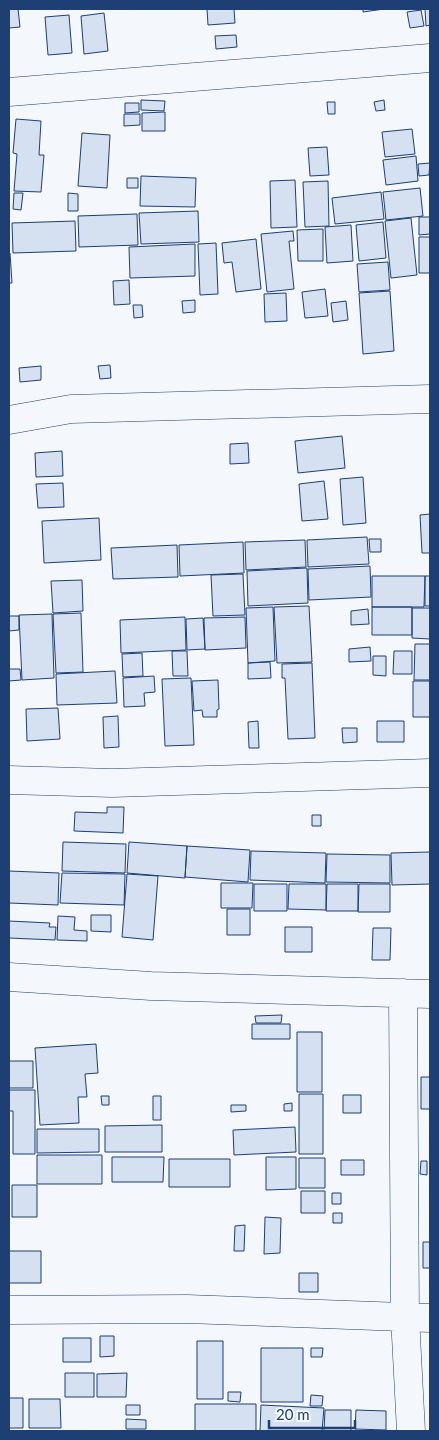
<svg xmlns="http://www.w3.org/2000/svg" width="439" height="1440" font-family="Lato,sans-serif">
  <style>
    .building { fill: #d5e0f0; stroke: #1d3f73 }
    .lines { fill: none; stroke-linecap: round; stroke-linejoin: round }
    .minor-casing { stroke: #1d3f73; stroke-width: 29 }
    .minor { stroke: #f4f7fb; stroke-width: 28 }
  </style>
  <rect width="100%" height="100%" fill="#f4f7fb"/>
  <path class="building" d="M 9,9 L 18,9 L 20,27 L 9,28 Z
    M 207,9 L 234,9 L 235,23 L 208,25 Z
    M 363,9 L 384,9 L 363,12 Z
    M 425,9 L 430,9 L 430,25 L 426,26 Z
    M 421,10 L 424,26 L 410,28 L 407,12 Z
    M 104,13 L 108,51 L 84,54 L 81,16 Z
    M 69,15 L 72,53 L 48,55 L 45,17 Z
    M 236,35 L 237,47 L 216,49 L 215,36 Z
    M 141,100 L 165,101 L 164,111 L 141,110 Z
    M 384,100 L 385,110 L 376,111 L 374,102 Z
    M 327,102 L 335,102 L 335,114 L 328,114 Z
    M 125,103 L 139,103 L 139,112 L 125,113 Z
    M 165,112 L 165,131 L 142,131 L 142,113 Z
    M 124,114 L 140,114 L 140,125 L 124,126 Z
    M 16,119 L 41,121 L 39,155 L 44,155 L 41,192 L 14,191 L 17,154 L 13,153 Z
    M 412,129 L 415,154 L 385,157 L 382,132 Z
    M 82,133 L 110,135 L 107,188 L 78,186 Z
    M 327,147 L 329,175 L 310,176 L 308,148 Z
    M 416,156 L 418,181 L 386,185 L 383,160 Z
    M 430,163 L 429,175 L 419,176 L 418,164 Z
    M 141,176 L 196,178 L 195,207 L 140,206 Z
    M 127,178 L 138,178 L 138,188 L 127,188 Z
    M 295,180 L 297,227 L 271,228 L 270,181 Z
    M 328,181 L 329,226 L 305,227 L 303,182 Z
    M 420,188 L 423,216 L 386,220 L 383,192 Z
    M 381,192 L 384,219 L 335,224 L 332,198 Z
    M 14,193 L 23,193 L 21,210 L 13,209 Z
    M 68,193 L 78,194 L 78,211 L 68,211 Z
    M 198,211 L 199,242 L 141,244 L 139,213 Z
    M 137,214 L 138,245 L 79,247 L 78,216 Z
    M 419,217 L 430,217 L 430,234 L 419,235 Z
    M 411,218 L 417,275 L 391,278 L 385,221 Z
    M 75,221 L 76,251 L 13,253 L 12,223 Z
    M 383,222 L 386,258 L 359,261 L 356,225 Z
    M 351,225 L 353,261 L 327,263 L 325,227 Z
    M 323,229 L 323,261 L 298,261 L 297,230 Z
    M 293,231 L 294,241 L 289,241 L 294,289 L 267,292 L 261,234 Z
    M 419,237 L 430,237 L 430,273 L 419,273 Z
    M 256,239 L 261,289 L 236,292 L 232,262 L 224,263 L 222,243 Z
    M 216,243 L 218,294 L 200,295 L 198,244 Z
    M 195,244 L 195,276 L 130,278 L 129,247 Z
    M 9,253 L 10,253 L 12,283 L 9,283 Z
    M 388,262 L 390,290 L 359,292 L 357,264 Z
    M 129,280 L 130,304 L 114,305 L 113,281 Z
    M 325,289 L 328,316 L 305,318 L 302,292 Z
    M 390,291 L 394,351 L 363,354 L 359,293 Z
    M 286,293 L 287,321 L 265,322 L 264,294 Z
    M 195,300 L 195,312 L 183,313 L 182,301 Z
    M 346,301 L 348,320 L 333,322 L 331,303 Z
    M 133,305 L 142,305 L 143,317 L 134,318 Z
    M 110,365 L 111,378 L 100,379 L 98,366 Z
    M 41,366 L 41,380 L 20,382 L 19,368 Z
    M 342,436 L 345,468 L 298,473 L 295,441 Z
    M 248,443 L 249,463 L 230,464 L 230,444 Z
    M 62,451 L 63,476 L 36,477 L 35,453 Z
    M 363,477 L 366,523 L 343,525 L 340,479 Z
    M 324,481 L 328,519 L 302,521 L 299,484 Z
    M 63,483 L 64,507 L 38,508 L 36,484 Z
    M 430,514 L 430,553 L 422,553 L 420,515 Z
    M 99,518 L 101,560 L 44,563 L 42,521 Z
    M 367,537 L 369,564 L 308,567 L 307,540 Z
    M 369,539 L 381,539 L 381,552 L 370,552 Z
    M 305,540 L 306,567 L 246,570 L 245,542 Z
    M 243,542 L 244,573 L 180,576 L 179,545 Z
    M 177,545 L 178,577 L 113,579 L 111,548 Z
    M 370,566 L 371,597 L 309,600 L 308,569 Z
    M 307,568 L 308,603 L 248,606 L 247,571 Z
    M 243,574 L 245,615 L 213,616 L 211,575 Z
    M 372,576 L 425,576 L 424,607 L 372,607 Z
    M 425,576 L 430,576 L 430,606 L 425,606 Z
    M 82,580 L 83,611 L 53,613 L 51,581 Z
    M 309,606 L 312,662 L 277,663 L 274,607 Z
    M 273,607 L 275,661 L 248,663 L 246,608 Z
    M 372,607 L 412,607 L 412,635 L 372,635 Z
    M 412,608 L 430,608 L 430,639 L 412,638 Z
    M 368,609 L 369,624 L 351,625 L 351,611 Z
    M 81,613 L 83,672 L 56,673 L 53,614 Z
    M 52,614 L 54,678 L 22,680 L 19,615 Z
    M 9,616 L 19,616 L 19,630 L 9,631 Z
    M 185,617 L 186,650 L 121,653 L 120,620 Z
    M 245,617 L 246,648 L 205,650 L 204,618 Z
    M 203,618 L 205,649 L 187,650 L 186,619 Z
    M 415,644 L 430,644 L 430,680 L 414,680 Z
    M 370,647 L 371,661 L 349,662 L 349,649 Z
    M 172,651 L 187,651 L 188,676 L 173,676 Z
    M 394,651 L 412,651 L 412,674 L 393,674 Z
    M 142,653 L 143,676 L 123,677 L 122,654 Z
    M 373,656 L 386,656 L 386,676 L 373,675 Z
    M 270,662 L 271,678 L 248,679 L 248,663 Z
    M 312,663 L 315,738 L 288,739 L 285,678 L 282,678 L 282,664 Z
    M 9,669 L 20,669 L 21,680 L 9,681 Z
    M 115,671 L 117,703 L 57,705 L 56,674 Z
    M 154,676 L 155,692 L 144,693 L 145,706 L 124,707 L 123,678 Z
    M 191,678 L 194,745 L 165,746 L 162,679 Z
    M 218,680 L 219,709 L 217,710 L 217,717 L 203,717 L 202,710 L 194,711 L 192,681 Z
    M 413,681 L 430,681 L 430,717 L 413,717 Z
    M 58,708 L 60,739 L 27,741 L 26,709 Z
    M 118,716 L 119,747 L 104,748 L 103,717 Z
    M 258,721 L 259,748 L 249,748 L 248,722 Z
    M 377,721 L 404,721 L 404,742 L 377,742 Z
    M 342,728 L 357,728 L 357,742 L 343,743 Z
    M 107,807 L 124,807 L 123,833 L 74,831 L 75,812 L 107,813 Z
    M 312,815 L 321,815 L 321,826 L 312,826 Z
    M 63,842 L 126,844 L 125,873 L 62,871 Z
    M 129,842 L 187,846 L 185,878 L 127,873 Z
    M 187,846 L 250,850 L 248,882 L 185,877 Z
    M 251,851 L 326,853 L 325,883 L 250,880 Z
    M 430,852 L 430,884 L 392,885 L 391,853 Z
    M 327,854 L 390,855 L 390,883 L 326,882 Z
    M 9,871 L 59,873 L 58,905 L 9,903 Z
    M 62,873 L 125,874 L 124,905 L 60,903 Z
    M 127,874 L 158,876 L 153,940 L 122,937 Z
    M 221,883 L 253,883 L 252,908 L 221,908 Z
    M 254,884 L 287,884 L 287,911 L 254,911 Z
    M 289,884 L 326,884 L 326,910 L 288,909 Z
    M 327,884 L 358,884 L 358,911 L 326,911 Z
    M 359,884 L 390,884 L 390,912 L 358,912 Z
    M 227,909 L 250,909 L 250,935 L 227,935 Z
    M 91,915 L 111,915 L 111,932 L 91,931 Z
    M 58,916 L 75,917 L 74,930 L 87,931 L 87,941 L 57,940 Z
    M 9,921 L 50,923 L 49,927 L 56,927 L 55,940 L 9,938 Z
    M 285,927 L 312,927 L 312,952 L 285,952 Z
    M 373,928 L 391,928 L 390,960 L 372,960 Z
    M 282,1015 L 281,1023 L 256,1023 L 255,1016 Z
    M 252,1024 L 290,1024 L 290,1039 L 252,1039 Z
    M 297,1032 L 322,1032 L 322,1092 L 297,1092 Z
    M 96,1044 L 98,1073 L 85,1074 L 87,1097 L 78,1097 L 79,1123 L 40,1125 L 35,1048 Z
    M 9,1061 L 33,1061 L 33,1088 L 9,1088 Z
    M 421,1077 L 430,1077 L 430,1109 L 421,1109 Z
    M 9,1090 L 35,1090 L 35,1154 L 13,1154 L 13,1111 L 9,1111 Z
    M 299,1094 L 323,1094 L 323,1154 L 299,1154 Z
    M 343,1095 L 361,1095 L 361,1113 L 343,1113 Z
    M 101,1096 L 109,1096 L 109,1105 L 102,1105 Z
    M 153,1096 L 161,1096 L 161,1120 L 153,1120 Z
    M 292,1103 L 292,1111 L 284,1111 L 284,1104 Z
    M 231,1105 L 246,1105 L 246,1111 L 231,1112 Z
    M 162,1125 L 162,1152 L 105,1152 L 105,1126 Z
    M 295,1127 L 296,1152 L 234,1155 L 233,1130 Z
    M 37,1129 L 99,1129 L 99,1152 L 37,1153 Z
    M 37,1155 L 102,1155 L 102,1184 L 37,1184 Z
    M 112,1157 L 164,1157 L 163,1182 L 112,1182 Z
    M 266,1157 L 296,1157 L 296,1189 L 266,1190 Z
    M 299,1158 L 325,1158 L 325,1188 L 299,1188 Z
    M 169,1159 L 230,1159 L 230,1187 L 169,1187 Z
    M 341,1160 L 364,1160 L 364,1175 L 341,1175 Z
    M 421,1161 L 427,1161 L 427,1175 L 420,1174 Z
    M 12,1185 L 37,1185 L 37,1217 L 12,1217 Z
    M 301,1191 L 325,1191 L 325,1213 L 301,1213 Z
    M 332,1193 L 341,1193 L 341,1204 L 332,1204 Z
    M 333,1213 L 342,1213 L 342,1223 L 333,1223 Z
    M 265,1217 L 281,1218 L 280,1253 L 264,1254 Z
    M 245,1225 L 244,1251 L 234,1251 L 235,1226 Z
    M 423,1242 L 430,1242 L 430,1268 L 423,1268 Z
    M 9,1251 L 41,1251 L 41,1283 L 9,1283 Z
    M 299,1273 L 318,1273 L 318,1292 L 299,1292 Z
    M 100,1336 L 114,1336 L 114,1356 L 100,1357 Z
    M 63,1338 L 91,1338 L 91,1362 L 63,1362 Z
    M 197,1341 L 223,1341 L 223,1399 L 197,1399 Z
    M 261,1348 L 303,1348 L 303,1402 L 261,1402 Z
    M 311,1348 L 323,1348 L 322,1357 L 311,1357 Z
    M 65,1373 L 94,1373 L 94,1397 L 65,1397 Z
    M 127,1373 L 126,1397 L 97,1397 L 97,1374 Z
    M 228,1392 L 241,1392 L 240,1402 L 228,1401 Z
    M 311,1395 L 323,1396 L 322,1406 L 310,1406 Z
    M 9,1398 L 23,1398 L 23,1428 L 9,1428 Z
    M 29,1399 L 60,1399 L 61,1428 L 29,1428 Z
    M 195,1404 L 256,1404 L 256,1431 L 195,1431 Z
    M 126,1405 L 140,1405 L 140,1415 L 126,1415 Z
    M 261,1405 L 324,1408 L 322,1431 L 260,1431 Z
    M 325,1410 L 351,1410 L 351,1431 L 324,1431 Z
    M 356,1410 L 386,1411 L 386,1430 L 355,1429 Z
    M 126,1419 L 146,1420 L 146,1429 L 126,1429 Z"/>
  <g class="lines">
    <g class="minor-casing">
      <path id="minor" d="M 9,92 L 430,58
        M 9,420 L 71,409 L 430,399
        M 9,780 L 112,783 L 430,773
        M 9,977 L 151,986 L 430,994
        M 403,993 L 405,1317 L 411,1431
        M 9,1310 L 187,1309 L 430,1318"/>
    </g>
    <use href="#minor" class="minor"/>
  </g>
  <rect width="439" height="1440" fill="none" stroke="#1d3f73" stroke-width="20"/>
  <path d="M269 1420v8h86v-8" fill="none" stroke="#1d3f73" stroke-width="2.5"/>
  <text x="276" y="1420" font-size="15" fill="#1d3f73" stroke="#f4f7fb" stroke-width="4" paint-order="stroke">20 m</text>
</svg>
